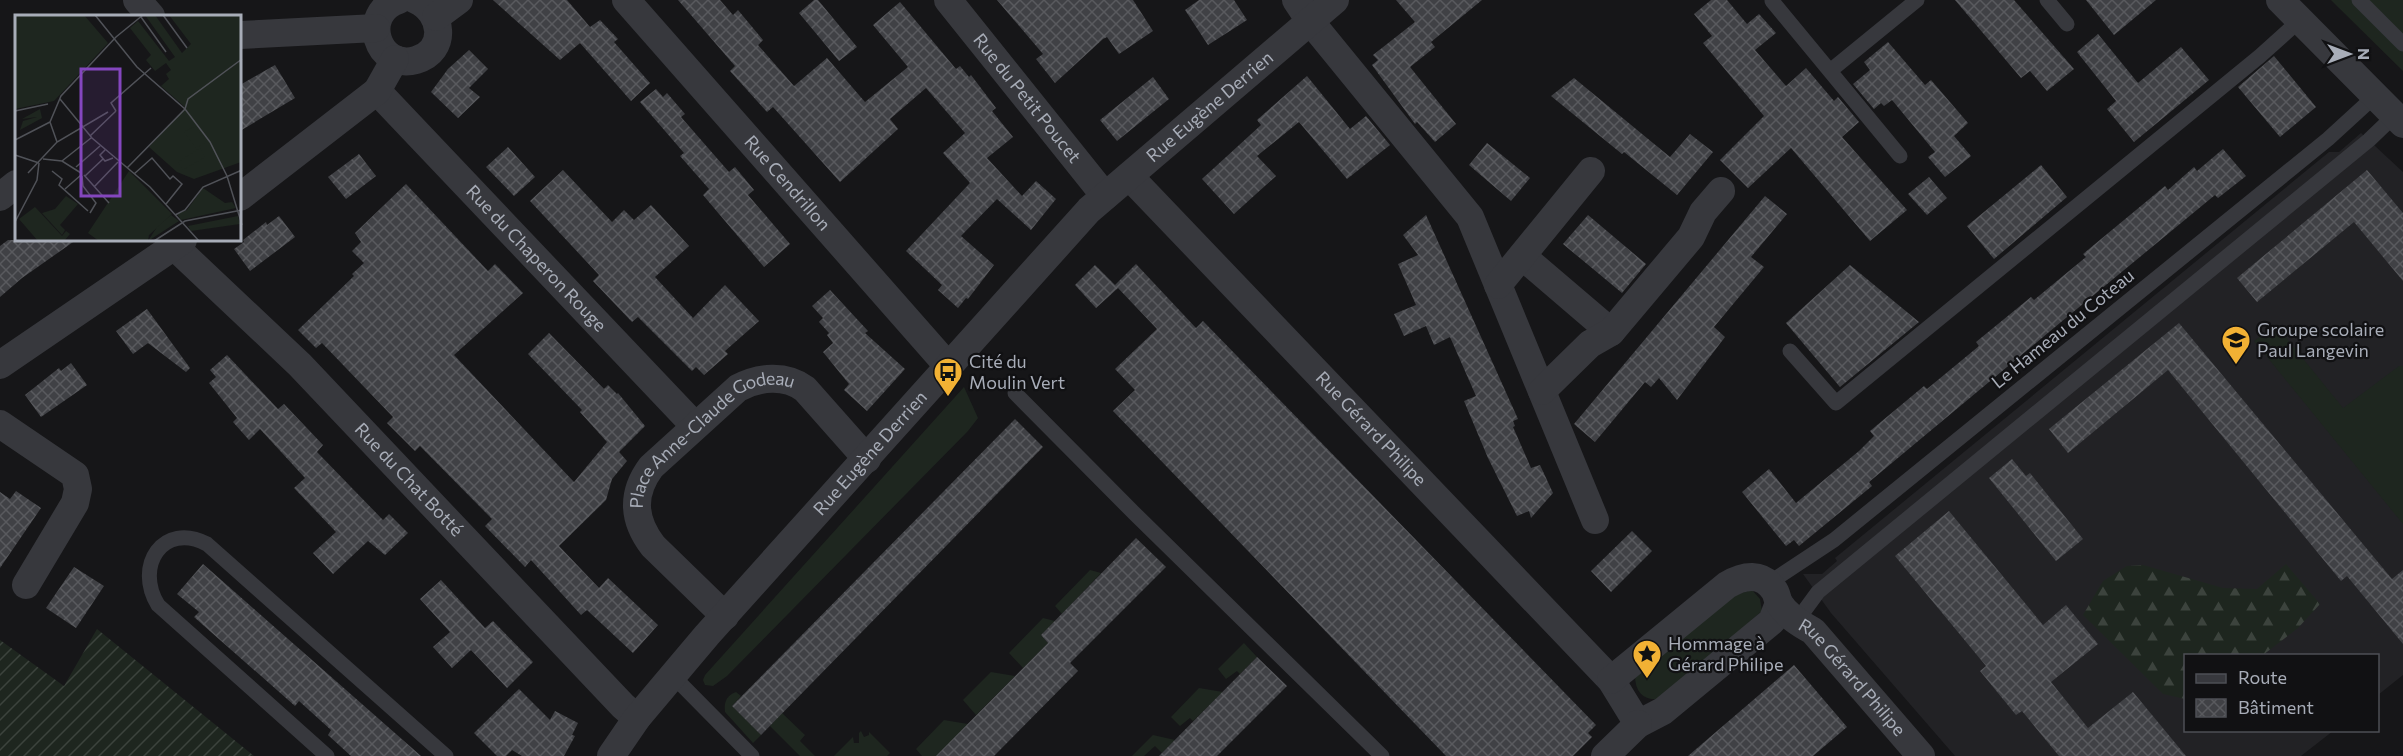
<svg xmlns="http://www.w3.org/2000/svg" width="2403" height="756" font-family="Commissioner,sans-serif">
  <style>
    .built { fill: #222225 }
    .grass { fill: #1e261f }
    .forest { fill: url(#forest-firs) }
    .garden { fill: url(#garden-furrows) }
    .building { fill: url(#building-cross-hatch) }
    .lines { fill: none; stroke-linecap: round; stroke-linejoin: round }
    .service { stroke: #37383d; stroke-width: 15 }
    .minor { stroke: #37383d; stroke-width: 28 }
    .labels { text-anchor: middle; stroke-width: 4.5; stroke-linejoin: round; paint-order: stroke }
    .street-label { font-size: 18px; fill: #a8adb8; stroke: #111113 }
    .poi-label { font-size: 18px; fill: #a8adb8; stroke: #111113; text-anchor: start }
    .inset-road { fill: none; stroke: #505258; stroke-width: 1.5 }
    .view { fill: #8446be; fill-opacity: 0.15; stroke: #8446be; stroke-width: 3 }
    .inset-edge { fill: none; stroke: #a8adb8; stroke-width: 3 }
  </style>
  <defs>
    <pattern id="forest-firs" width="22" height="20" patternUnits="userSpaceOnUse" patternTransform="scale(1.5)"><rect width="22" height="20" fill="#1e261f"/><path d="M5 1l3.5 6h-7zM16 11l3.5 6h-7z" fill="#3c433d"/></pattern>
    <pattern id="garden-furrows" width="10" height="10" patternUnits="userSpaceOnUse" patternTransform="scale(1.5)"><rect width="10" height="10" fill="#1e261f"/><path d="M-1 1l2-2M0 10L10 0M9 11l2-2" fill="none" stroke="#3c433d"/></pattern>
    <pattern id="building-cross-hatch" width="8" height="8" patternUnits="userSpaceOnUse" patternTransform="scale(1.5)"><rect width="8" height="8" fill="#404145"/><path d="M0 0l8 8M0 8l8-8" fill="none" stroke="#595a5e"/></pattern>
  </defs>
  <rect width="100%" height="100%" fill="#161618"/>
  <path class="built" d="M2361,133l42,39v503l-25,20v-39h-192v74l147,1 -32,25h-346l-124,-143 -28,-39h19l15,-13 -2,-3 494,-406h10z"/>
  <path class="grass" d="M2331,0h72v71l-64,-63z
    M2276,325l67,83 56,-42h4v158l-149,-183z
    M964,387l14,31 -10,13 -241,245 -14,10 -8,-1 -2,-5 2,-5z
    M1090,570l11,3 -39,41 -7,-8z
    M1752,590l8,9 2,12 -101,88c-17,2 -26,-6 -26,-24l86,-76z
    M1043,618l12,3 -14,14 7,8 -25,25 -14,-15z
    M1244,643l13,14 -17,17 -3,-3 -11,8 -8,-10z
    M991,672l24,4 -39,39 -13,-15z
    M1199,688l24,4 -30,29 -3,-3 -10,8 -9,-9z
    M736,692l5,4 -9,10 29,29 -8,8 -28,-31c-1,-10 1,-16 11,-20z
    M782,713l23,22 -5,6 15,15h-15l-30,-30z
    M944,720l24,4 -32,32h-14l-6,-7z
    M861,731l3,6 5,-2v-3l21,21 -3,3h-53l19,-19 1,6h5v-10z
    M1153,735l22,5 -13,13 -7,-7 -11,10h-12z"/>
  <path class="forest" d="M2286,564l34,40 -22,24 -35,27 -77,1 -1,43 -22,-5 -80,-79 20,-34 24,-15 16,-1 80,23 34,1z"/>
  <path class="garden" d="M97,629l157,127h-254v-116l64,46z"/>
  <path class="building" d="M493,0h74l23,27 10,-7 18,19 -4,3 36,41 -19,18 -51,-58 -20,17z
    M678,0h42l13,15 5,-5 25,30 -5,5 36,41 33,-28 38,44 43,-35 -35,-42 27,-23 56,67 4,-3 9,11 2,-2 25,33 -4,3 21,26 -26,21 35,38 14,-15 20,18 -25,31 -34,-31 -36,37 33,29 -26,34 -2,-1 -8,10 -20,-18 4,-5 -36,-34 64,-68 -27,-30 22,-20 -39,-45 -36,31 8,10 -58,53 -67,-75 -6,5 -37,-41 5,-5z
    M814,0h4l39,47 -18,14 -40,-48z
    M997,0h136l20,31 -34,23 -12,-17 -4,2 -48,44 -19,-24 7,-5z
    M1199,0h35l13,20 -39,25 -23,-35z
    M1396,0h86l-51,42 4,5 -25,20 46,57 -21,18 -18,-20 -2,2 -43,-59 6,-5 -5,-5 42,-33z
    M1711,0h16l20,24 12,-10 17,19 -21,17 31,36 20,-18 28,33 4,-4 21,25 -17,15 65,73 -37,31 -79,-93 -43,40 -28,-28 44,-44 -61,-73 9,-7 -18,-22z
    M1955,0h59l60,69 -27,22 -17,-20 -9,7z
    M2086,0h70l-42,35z
    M2098,34l40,49 43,-36 28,33 -75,62 -27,-33 9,-8 -39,-49z
    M1888,42l37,43 6,-5 37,43 -14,13 17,20 -26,21 -17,-20 7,-5 -43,-52 -8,6 -3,-3 -7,6 -21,-25 17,-14 -6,-8z
    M469,50l19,19 -19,19 11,9 -22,21 -27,-26 17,-23z
    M2274,56l42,51 -36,30 -42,-50z
    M275,65l20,33 -55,33v-46z
    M1307,76l43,53 16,-13 24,29 -43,34 -48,-57 -42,34 19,20 -42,38 -32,-35 59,-54 -4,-5z
    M1153,77l16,22 -52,42 -17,-21z
    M1574,78l96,79 20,-23 23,18 -36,43 -53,-43 -2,2 -71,-58z
    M656,89l7,8 4,-4 18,21 -4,3 48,55 6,-5 19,23 -6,5 42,49 -26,23 -61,-72 6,-6 -29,-33 4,-3 -44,-51z
    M1487,143l43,35 -19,23 -42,-36z
    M508,147l27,30 -21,19 -28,-29z
    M2223,149l23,27 -28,22 -3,-3 -160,132 -186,155 3,4 -73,60 -5,-6 -8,6 -44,-54 27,-23 27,34 63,-52 15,-15 -4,-5 54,-45 3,3 52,-43 -3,-4 55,-45 3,3 52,-43 -3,-3 82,-68 3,4 26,-23 3,4z
    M359,154l17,22 -30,23 -18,-22z
    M2041,165l26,32 -73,62 -27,-33z
    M563,170l49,52 12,-12 10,10 17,-15 38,41 -34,31 38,41 32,-33 34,36 -34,30 3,3 -24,21 -8,-8 -4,4 -54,-54 -6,5 -39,-41 6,-6 -69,-74z
    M2367,170l36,43v68l-49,-59 -97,80 -20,-24z
    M1929,177l18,21 -20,17 -19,-21z
    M406,184l82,87 7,-7 28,29 -69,62 120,127 33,-40 -27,-30 2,-2 -54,-56 21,-21 55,56 4,-4 9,9 1,-1 27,33 -26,26 8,9 -15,18 -6,21 -47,46 40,42 9,-10 50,47 -25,28 -46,-43 -6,5 -50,-55 -6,7 -40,-41 7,-7 -72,-73 -5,5 -28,-28 6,-6 -71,-74 -6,5 -18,-18 56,-54 -2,-2 12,-11 -12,-12 9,-9 -6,-9z
    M1765,196l22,18 -36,43 13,10 -50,60 11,10 -48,63 -18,-22 -8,9 -6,-5 -50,60 -21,-18z
    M1426,215l92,204 -5,2 2,5 -2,1 18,41 9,-3 13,28 -22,25 -2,-7 -12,5 -29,-58 -24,-57 12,-5 -26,-59 -16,8 -8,-19 -22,10 -10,-22 22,-9 -18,-41 20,-9 -15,-20z
    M1588,215l58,49 -24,29 -59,-49z
    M279,216l16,21 -45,34 -16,-22 10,-7 -1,-2 23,-18 1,3z
    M8,240h68l-54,38 -22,19v-51z
    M1136,264l60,64 7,-7 393,404 -8,8 4,4 -19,19h-127l-333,-345 22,-21 -20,-21 42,-40 -39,-41 -22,20 -21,-23 20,-20 20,20z
    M1850,265l69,57 -79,65 -54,-64z
    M830,290l38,41 -3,2 40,36 -38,42 -23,-21 5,-6 -26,-32 10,-9 -6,-8 2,-2 -10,-11 4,-4 -11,-12z
    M147,309l43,59 -4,4 -38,-29 -15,11 -17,-23z
    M2179,323l213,256 11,-9v74l-56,-68 -6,5 -173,-211 -100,83 -19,-24z
    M227,355l51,54 6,-5 39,41 -6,7 66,68 6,-6 19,19 -23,22 -17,-14 -35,33 -20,-21 23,-21 -42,-44 11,-10 -45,-49 -11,11 -16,-18 4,-4 -28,-35 7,-6 -6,-7z
    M71,363l16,22 -46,32 -16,-22 34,-27 2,3z
    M1015,419l28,28 -282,288 -29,-29z
    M2012,459l14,17 4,-3 53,66 -27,22 -67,-83z
    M16,491l25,17 -41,60v-76l10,7z
    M1949,511l94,114 23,-20 32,39 -47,38 37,46 45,-36 53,64h-127l-37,-45 -6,4 -36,-44 6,-5 -91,-110z
    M1632,531l20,20 -41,41 -20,-21z
    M1136,538l30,29 -96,96 8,8 -84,85h-58l112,-113 -7,-8z
    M203,564l176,155 42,37h-70l-23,-21 3,-5 -32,-29 -4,5 -101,-89 5,-5 -22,-18z
    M74,567l30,19 -28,42 -30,-20z
    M441,580l44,48 8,-7 40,41 -26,26 -36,-38 -19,18 -19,-21 17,-15 -30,-33z
    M1257,657l30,29 -70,70h-58z
    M1794,665l53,62 -34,29h-125z
    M519,689l31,31 5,-9 23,12 -6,12 3,1 -11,20h-42l-10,-6 -6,6h-9l-23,-23z"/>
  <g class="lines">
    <path class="service" d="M2047,0l20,24
      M2359,0l44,44
      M1772,1l128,155
      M1830,71l87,-71
      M1790,351l46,52 424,-347 40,-36
      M1015,393l119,120 248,243
      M1769,583l65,-43 494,-401 47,-43
      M1796,622l22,-30 551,-452 25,-24
      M672,675l80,81
      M327,756l-169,-151c-24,-39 5,-84 49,-61l239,212"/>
    <g class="minor">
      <path d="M137,0l14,16"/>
      <path d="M399,0c-40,13 -22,71 17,60 32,-9 27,-48 0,-60"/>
      <path id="s1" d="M626,0l323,367"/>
      <path id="s2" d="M948,0l157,196"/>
      <path d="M1296,0l14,21 160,196 125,303"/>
      <path d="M2280,0l123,124"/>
      <path d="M436,17l23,-17"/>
      <path d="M240,35l136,-7"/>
      <path id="s3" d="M377,91l318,335"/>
      <path id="s4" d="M1129,176l482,504 27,44 25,-13 109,-90 7,-18"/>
      <path d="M0,197l16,-13"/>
      <path d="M240,197l137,-106 18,-32"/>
      <path id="s5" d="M175,247l125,118 323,341 14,12"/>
      <path d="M1522,256l89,76"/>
      <path d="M1498,285l93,-114"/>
      <path d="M0,365l183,-125"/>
      <path d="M1542,391l48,-47 21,-12 80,-95 12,-25 18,-21"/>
      <path d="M0,424l75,51 3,14 -3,14 -49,82"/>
      <path id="s6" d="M725,616l-72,-70c-20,-26 -22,-52 -2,-79l87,-79c21,-11 47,-14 67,1l62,70"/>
      <path id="s7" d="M1611,680l116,-95c17,-10 35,-13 47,5 3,4 3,9 5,13 8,13 21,21 34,28l108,125"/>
      <path id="s8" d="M611,756l26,-38 70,-83 382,-425 246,-210"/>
      <path d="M1605,756l33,-32"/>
    </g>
  </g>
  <defs>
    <g id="school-pin" transform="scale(1.5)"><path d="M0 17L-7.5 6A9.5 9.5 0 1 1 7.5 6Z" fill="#f2b134" stroke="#111113"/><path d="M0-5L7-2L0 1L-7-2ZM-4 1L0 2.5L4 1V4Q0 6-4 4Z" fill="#111"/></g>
    <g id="bus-pin" transform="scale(1.5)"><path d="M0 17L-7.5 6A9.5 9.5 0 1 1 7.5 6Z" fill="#f2b134" stroke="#111113"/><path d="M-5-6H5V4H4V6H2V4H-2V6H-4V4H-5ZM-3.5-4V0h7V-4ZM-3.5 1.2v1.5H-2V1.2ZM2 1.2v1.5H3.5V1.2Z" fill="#111"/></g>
    <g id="sight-pin" transform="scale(1.5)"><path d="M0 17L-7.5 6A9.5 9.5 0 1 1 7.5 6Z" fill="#f2b134" stroke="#111113"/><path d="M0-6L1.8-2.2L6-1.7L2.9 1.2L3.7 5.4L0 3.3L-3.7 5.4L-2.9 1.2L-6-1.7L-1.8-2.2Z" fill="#111"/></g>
  </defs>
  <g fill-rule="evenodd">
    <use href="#school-pin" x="2236" y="340"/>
    <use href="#bus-pin" x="948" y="372"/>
    <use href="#sight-pin" x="1647" y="654"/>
  </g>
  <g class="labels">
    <g class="street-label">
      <text dy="6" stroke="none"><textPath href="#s2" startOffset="126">Rue du Petit Poucet</textPath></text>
      <text dy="6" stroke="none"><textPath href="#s8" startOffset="885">Rue Eugène Derrien</textPath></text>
      <text dy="6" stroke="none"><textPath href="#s1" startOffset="244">Rue Cendrillon</textPath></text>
      <text dy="6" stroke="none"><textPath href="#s3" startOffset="231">Rue du Chaperon Rouge</textPath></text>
      <text transform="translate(2063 329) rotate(-39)" y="6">Le Hameau du Coteau</text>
      <text dy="6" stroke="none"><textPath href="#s4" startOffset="350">Rue Gérard Philipe</textPath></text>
      <text dy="6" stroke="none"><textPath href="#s6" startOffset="252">Place Anne-Claude Godeau</textPath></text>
      <text dy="6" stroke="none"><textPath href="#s8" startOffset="399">Rue Eugène Derrien</textPath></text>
      <text dy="6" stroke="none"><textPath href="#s5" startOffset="330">Rue du Chat Botté</textPath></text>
      <text dy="6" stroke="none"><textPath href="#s7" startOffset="322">Rue Gérard Philipe</textPath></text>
    </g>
    <g class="poi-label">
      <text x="2257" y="336">Groupe scolaire<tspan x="2257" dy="21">Paul Langevin</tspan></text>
      <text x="969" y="368">Cité du<tspan x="969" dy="21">Moulin Vert</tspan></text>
      <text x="1668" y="650">Hommage à<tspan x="1668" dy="21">Gérard Philipe</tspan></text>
    </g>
  </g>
  <g transform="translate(15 15)">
    <rect width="226" height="226" fill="#161618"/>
    <path d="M0,0h69l24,28 -54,58 -39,8zM25,94l2,9 -22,12 3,-9 14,-4 -15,2z" fill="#1e261f"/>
    <path d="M188,173l22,15 7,-1 4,6 -55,12 -4,-6 10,-4zM51,181l12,8 -18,21 5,5 -3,5 -20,-22 13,-4zM156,200l8,6 -31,20 9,-14zM223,201l2,8 -49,7 -3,-5z" fill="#1e261f"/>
    <path d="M130,0h10l27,38 9,-9 -22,-29h72v147l-47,17 -17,-7 -28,-25 37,-39 -25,-22 8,-7 -3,-5 5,-4 -5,-7 -11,8 -9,-11 5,-5 -21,-27 8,-7 31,40 6,-4z" fill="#1e261f"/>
    <path d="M180,111l11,16 -10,6 -12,-16zM185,133l5,9 -22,13 -5,-8zM114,156l43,43 -23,21 -1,6h-49l-11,-8zM20,192l27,29 4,-5 4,3 -6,7h-26l-19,-22z" fill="#1e261f"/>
    <path class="inset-road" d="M80,0l42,52 48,42 25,33 17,34 15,49M148,0l24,33M126,2l25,35M45,84l32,39 58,49 49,54M0,96l33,-7M101,96l-5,-8 40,-35M35,107l11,-26 55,-59 27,-22M35,107l7,20M75,121l26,-25M0,125l35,-18M90,135l-5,5 5,6 8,-3M0,140l24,8M28,144l19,2 19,12M47,146l29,-23M61,152l24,-21M112,153l58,-59 3,-10 54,-40M37,156l10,8 -3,6 29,26M13,158l29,-31 51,-30M119,159l18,-16 18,21 3,-3 9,8 -16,20M69,160l25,28M67,161l1,10 13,17 -6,10M70,161l18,-17M79,172l24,-25M50,174l16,-14M160,200l10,-5 18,-23 39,-17M0,207l22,-42 2,-17M139,226l31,-20 57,-11"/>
    <path class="view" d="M66,54h39v127h-39z"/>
    <rect width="226" height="226" class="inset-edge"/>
  </g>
  <rect x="2184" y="654" width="195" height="78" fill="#111113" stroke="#4d4f55" stroke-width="1.5"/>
  <rect x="2196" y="674" width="30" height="9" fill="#37383d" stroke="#4d4f55" stroke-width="1.5"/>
  <text x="2238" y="684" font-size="18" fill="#a8adb8">Route</text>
  <rect x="2196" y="699" width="30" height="18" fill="url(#building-cross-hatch)" stroke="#4d4f55" stroke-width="1.5"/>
  <text x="2238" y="714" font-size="18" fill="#a8adb8">Bâtiment</text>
  <g transform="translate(2349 54) rotate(90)" stroke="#111113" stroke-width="4.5" paint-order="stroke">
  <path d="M0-4.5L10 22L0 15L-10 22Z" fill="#a8adb8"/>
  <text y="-9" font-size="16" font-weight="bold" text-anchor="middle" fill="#a8adb8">N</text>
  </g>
</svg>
